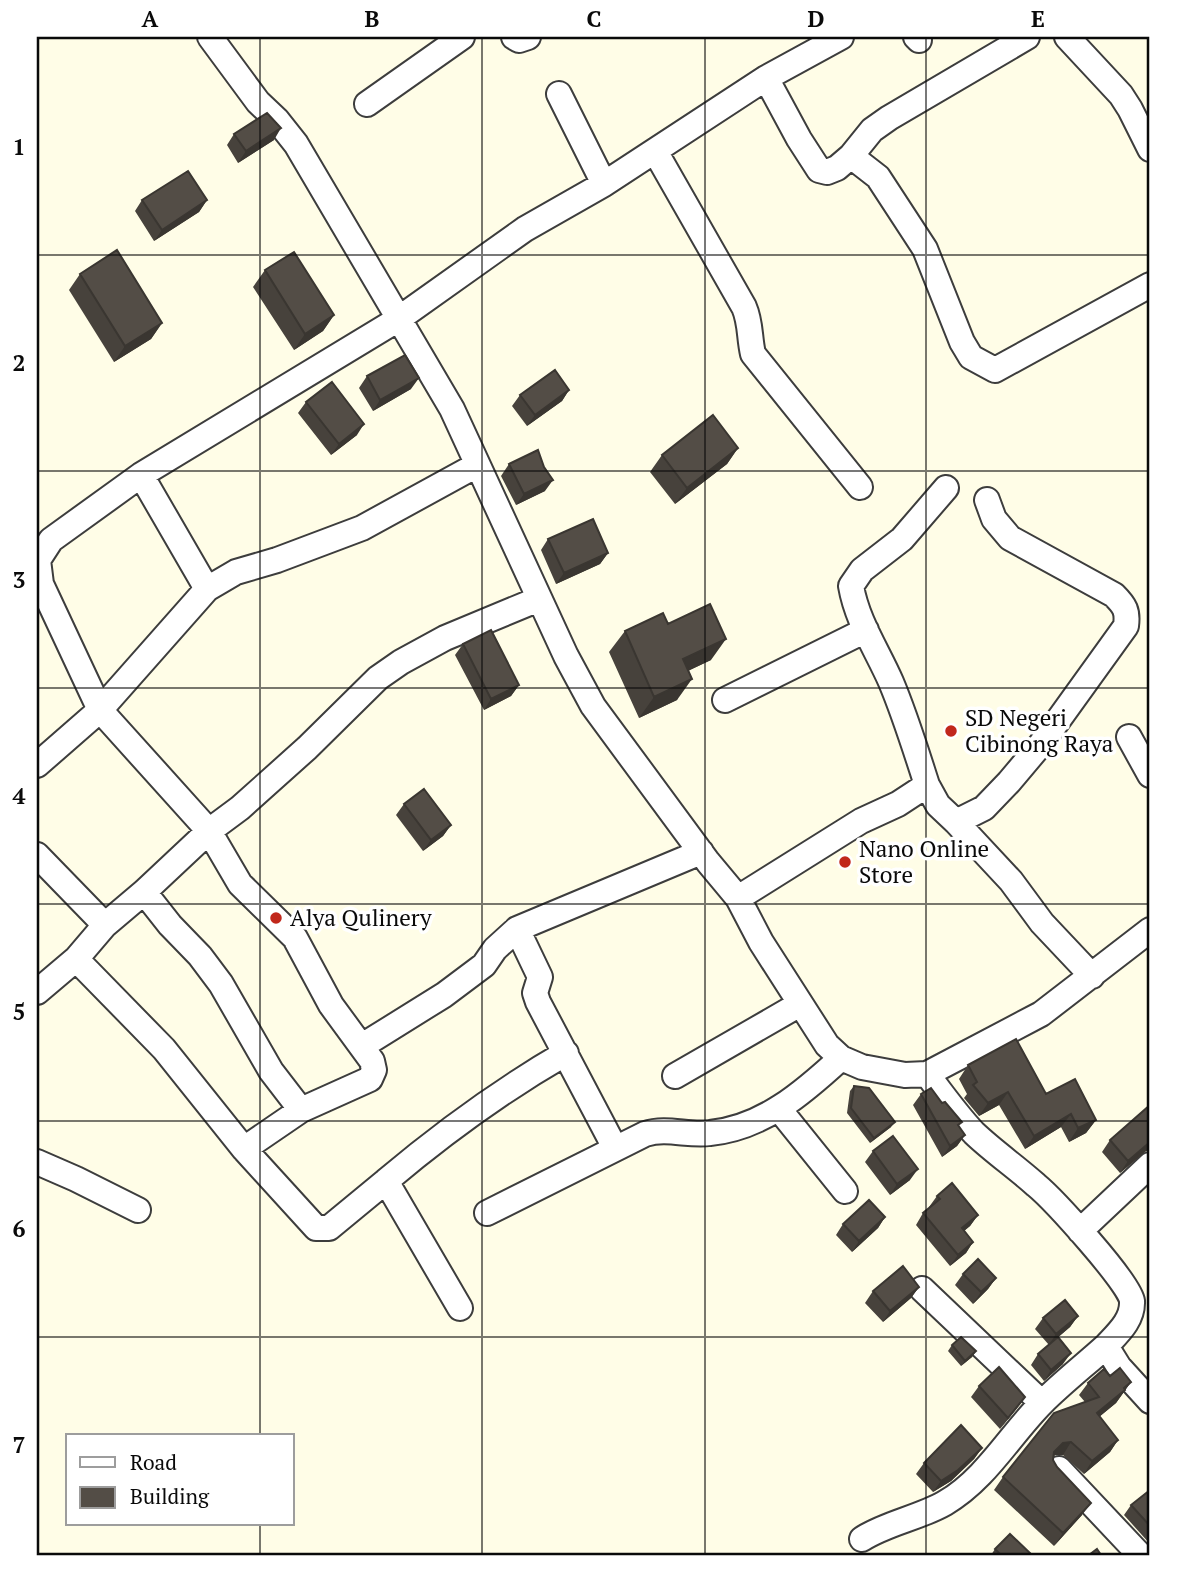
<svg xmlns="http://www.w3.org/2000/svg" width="1187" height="1592" font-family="'PT Serif',serif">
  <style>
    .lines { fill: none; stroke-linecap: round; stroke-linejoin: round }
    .minor-casing { stroke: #3d3d3d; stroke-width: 28 }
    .minor { stroke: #fff; stroke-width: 24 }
    .wall { fill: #47423c }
    .shaded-wall { fill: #3a3631 }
    .building { fill: #534d46; stroke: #3a3631; stroke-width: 2 }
    .grid { fill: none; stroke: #0a0a0a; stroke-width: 2; stroke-opacity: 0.55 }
    .poi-dot { fill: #c1271b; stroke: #fff; stroke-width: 2.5 }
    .labels { text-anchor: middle; stroke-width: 7; stroke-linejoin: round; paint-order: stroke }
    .poi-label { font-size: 23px; fill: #0a0a0a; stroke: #fff; text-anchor: start }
    .neatline { fill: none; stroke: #0a0a0a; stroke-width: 2.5 }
    .grid-label { font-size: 23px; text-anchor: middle; font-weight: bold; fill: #0a0a0a }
  </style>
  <rect width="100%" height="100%" fill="#fffde7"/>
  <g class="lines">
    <g class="minor-casing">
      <path id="minor" d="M210,37l48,65 19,18 19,24 156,265 114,247 27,50 115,156 30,36 23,44 66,103 14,13 21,9 43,8 22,-1 114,-60 109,-84
        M514,37l5,3 9,-3
        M916,37l3,3
        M1067,37l54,58 9,14 20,40
        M766,78l33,61 20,31 8,2 10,-4 14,-12 27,21 47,72 37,93 9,15 24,13 155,-85
        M559,94l45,90
        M367,104l95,-67
        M655,151l89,156c7,16 5,30 9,47l107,133
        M851,156l21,-26 17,-12 138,-81
        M141,475l66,114
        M725,700l141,-70
        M1129,737l21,38
        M37,765l63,-55 107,-121 29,-17 41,-12 85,-32 115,-63
        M927,785c-11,-34 -22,-70 -36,-103 -14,-32 -34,-61 -40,-96l11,-16 40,-31 44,-51
        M956,822l55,59 31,42 50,53
        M37,855l68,70
        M144,892l26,33 30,31 21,28 50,87 30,39
        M738,898l123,-77 37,-17 29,-19 11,20 18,17 28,-14 25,-26 32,-38 85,-118c2,-15 -1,-20 -12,-31l-104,-57 -16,-19 -7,-19
        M517,929l23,48 -5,16 3,9 77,146
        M76,959l88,90 80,100 72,79h13l57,-47 74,127
        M37,992l39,-33 29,-34 39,-33 65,-61 31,-23 67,-60 71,-70 23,-16 44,-24 94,-39
        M362,1046l82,-51 40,-30 11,-16 22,-20 184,-77
        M927,1074c15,20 30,41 47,59 20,19 42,34 62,52 17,14 94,98 96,116 1,19 -14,32 -26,45l13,21 31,34
        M675,1076l125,-72
        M779,1109l66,82
        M244,1149l57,-39 69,-31 4,-9 -2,-9 -41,-56 -36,-67 -55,-54 -31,-53 -109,-121 -59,-126 -3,-24 13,-20 90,-65 256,-155 128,-91 79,-45 162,-106 75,-41
        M37,1162l39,17 62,31
        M386,1181c58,-49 114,-90 180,-128
        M487,1213l158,-79c22,-7 43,2 65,-1 53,-5 94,-41 131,-75
        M1080,1231l70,-66
        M922,1289l120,114
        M1059,1469l81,86
        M862,1539c25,-16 57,-21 83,-36 41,-24 65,-68 97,-100 20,-20 43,-38 64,-57"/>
    </g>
    <use href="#minor" class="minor"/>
  </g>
  <path class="wall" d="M234,134l40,6 -36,23 -11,-18z
    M142,200h65l-8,12 -45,29 -19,-30z
    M265,270l69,45 -11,16 -29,19 -41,-63z
    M80,274l82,49 -11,16 -37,23 -45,-72z
    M367,376l44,13 -38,22 -14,-23z
    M569,390l-7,11 -35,25 -15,-20 8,-11z
    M306,402l51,33 -26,20 -33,-42z
    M738,448l-11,16 -52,40 -25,-32 12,-17z
    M509,464l36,27 -29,14 -15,-29z
    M548,539l60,14 -8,11 -44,20 -15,-34z
    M668,624l43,36 -23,11 -11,29 -38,18 -30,-66 16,-21z
    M463,644l56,41 -8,11 -27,14 -29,-55z
    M404,804l47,21 -8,11 -20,15 -27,-36z
    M968,1065l78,29 50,26 -10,13 -17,9 -8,-15 -36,22 -26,-44 -20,11 -15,-18 3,-4 -8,-15z
    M854,1086l37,41 -21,16 -23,-30 3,-22z
    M921,1094l44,41 -8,11 -15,11 -29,-52z
    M1110,1140l36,11 -26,22 -18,-21z
    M873,1151l37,29 -20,15 -25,-33z
    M937,1196l41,19 -8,11 -6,5 9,11 -7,11 -16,13 -34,-41 7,-12 7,-5 -1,-1z
    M885,1217l-7,11 -26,24 -16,-17 7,-11z
    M963,1274l33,4 -8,11 -15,15 -18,-19z
    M919,1287l-8,11 -28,24 -18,-19 8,-12z
    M1078,1316l-8,11 -21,18 -14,-16 8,-11z
    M952,1345l24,6 -4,6 -11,9 -13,-15z
    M1038,1354l25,10 -19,17 -13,-16z
    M1110,1376l21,6 -15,21 -17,14 19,23 -8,12 -26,22 -21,-19h-8l-2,1v4l29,55 -28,31 -60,-56 9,-13 82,-75 -6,-7 9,-12z
    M979,1386l38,22 -17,21 -29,-32z
    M982,1448l-8,11 -23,22 -18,11 -17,-18 8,-11z
    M1150,1490v54l-26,-29 7,-10z
    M995,1549l37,6h-41z"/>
  <path class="shaded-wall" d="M281,128l-7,12 -36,23 8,-12z
    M207,200l-8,12 -45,29 8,-11z
    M334,315l-11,16 -29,19 11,-16z
    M162,323l-11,16 -37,23 11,-16z
    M419,378l-8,11 -38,22 7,-11z
    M569,390l-7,11 -35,25 8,-11z
    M364,424l-7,11 -26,20 8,-11z
    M738,448l-11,16 -52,40 12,-16z
    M553,480l-8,11 -29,14 8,-11z
    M608,553l-8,11 -44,20 8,-11z
    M726,639l-15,21 -43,20 15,-21z
    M692,679l-15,21 -38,18 15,-21z
    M519,685l-8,11 -27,14 7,-11z
    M451,825l-8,11 -20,15 8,-11z
    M1008,1092l-9,13 -20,11 9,-13z
    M1071,1114l-10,13 -36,22 9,-13z
    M1096,1120l-10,13 -17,9 9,-14z
    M895,1122l-4,5 -21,16 4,-5z
    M965,1135l-8,11 -15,11 8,-11z
    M1150,1142v9h-4l-26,22 8,-12z
    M918,1169l-8,11 -20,15 7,-11z
    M978,1215l-8,11 -16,13 8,-11z
    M885,1217l-7,11 -26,24 7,-11z
    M973,1242l-7,11 -16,13 8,-11z
    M996,1278l-8,11 -15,15 8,-12z
    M919,1287l-8,11 -28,24 7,-11z
    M1078,1316l-8,11 -21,18 7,-11z
    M976,1351l-4,6 -11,9 4,-5z
    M1071,1353l-8,11 -19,17 7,-11z
    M1131,1382l-15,21 -28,23 9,-13z
    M1025,1397l-8,11 -17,21 8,-11z
    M1118,1440l-8,12 -26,22 8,-13z
    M1071,1442l-8,13h-8l-10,9 9,-12 9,-9z
    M982,1448l-8,11 -23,22 -18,11 8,-11z
    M1091,1503l-9,12 -28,31 9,-13z"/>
  <path class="building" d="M267,113l14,15 -35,23 -12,-17z
    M188,171l19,29 -45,30 -20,-30z
    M117,250l45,73 -37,23 -45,-72z
    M294,252l40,63 -29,19 -40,-64z
    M405,355l14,23 -39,22 -13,-24z
    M555,370l14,20 -34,25 -15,-20z
    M332,382l32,42 -25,20 -33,-42z
    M713,415l25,33 -51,40 -25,-33z
    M538,450l6,17 9,13 -29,14 -15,-30z
    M593,519l15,34 -44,20 -16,-34z
    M710,604l16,35 -43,20 9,20 -38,18 -29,-66 38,-18 5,11z
    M491,630l28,55 -28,14 -28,-55z
    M424,789l27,36 -20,15 -27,-36z
    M1016,1039l30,55 29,-15 21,41 -18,8 -7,-14 -37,22 -26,-44 -20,11 -15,-18 4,-3 -9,-17z
    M854,1086l15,2 26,34 -21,16 -23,-30z
    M931,1088l11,15 3,-1 17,20 -4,3 7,10 -15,11 -29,-52z
    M1150,1105v37l-22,19 -18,-21z
    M893,1136l25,33 -21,15 -24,-33z
    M952,1183l26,32 -16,13 11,14 -15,13 -35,-42 17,-14 -3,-3z
    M869,1200l16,17 -26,24 -16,-17z
    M978,1259l18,19 -15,14 -18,-18z
    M903,1266l16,21 -29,24 -17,-20z
    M1065,1300l13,16 -22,18 -13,-16z
    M961,1337l15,14 -11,10 -13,-16z
    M1058,1337l13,16 -20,17 -13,-16z
    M999,1367l26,30 -17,21 -29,-32z
    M1120,1368l11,14 -7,6 1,2 -28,23 21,27 -26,21 -21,-19 -8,1 -9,9 -1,8 4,7 34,36 -28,30 -60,-56 51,-64 45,-16 -11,-14 16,-14 6,7z
    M961,1425l21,23 -24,22 -17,11 -17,-18z
    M1150,1490v36l-19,-21z
    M1010,1534l22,21h-31l-6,-6z
    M1097,1549l4,6h-12z"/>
  <path class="grid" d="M260,37v1399M482,37v1518M705,37v1518M926,37v1518M37,255h1113M37,471h1113M37,688h1113M37,904h1113M37,1121h1113M37,1337h1113M260,1524v31"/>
  <g class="poi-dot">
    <circle cx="951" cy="731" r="7"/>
    <circle cx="845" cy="862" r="7"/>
    <circle cx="276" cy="918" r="7"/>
  </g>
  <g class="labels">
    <g class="poi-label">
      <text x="965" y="726">SD Negeri<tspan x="965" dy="26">Cibinong Raya</tspan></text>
      <text x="859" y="857">Nano Online<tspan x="859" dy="26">Store</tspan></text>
      <text x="290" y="926">Alya Qulinery</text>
    </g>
  </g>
  <rect width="1187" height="1592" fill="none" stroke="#ffffff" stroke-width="77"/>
  <rect x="66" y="1434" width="228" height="91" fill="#ffffff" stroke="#9d9d9d" stroke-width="2"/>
  <rect x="80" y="1457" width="35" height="10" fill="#ffffff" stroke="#9d9d9d" stroke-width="2"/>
  <text x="130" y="1470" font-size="21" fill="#0a0a0a">Road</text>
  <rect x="80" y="1487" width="35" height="21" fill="#534d46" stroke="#9d9d9d" stroke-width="2"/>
  <text x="130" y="1504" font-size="21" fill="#0a0a0a">Building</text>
  <rect x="38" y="38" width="1110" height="1516" class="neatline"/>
  <g class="grid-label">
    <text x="150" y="27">A</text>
    <text x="372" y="27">B</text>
    <text x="594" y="27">C</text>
    <text x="816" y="27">D</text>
    <text x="1038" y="27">E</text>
    <text x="19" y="155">1</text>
    <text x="19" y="371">2</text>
    <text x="19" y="588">3</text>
    <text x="19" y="804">4</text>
    <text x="19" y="1020">5</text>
    <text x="19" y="1237">6</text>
    <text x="19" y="1453">7</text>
  </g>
</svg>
